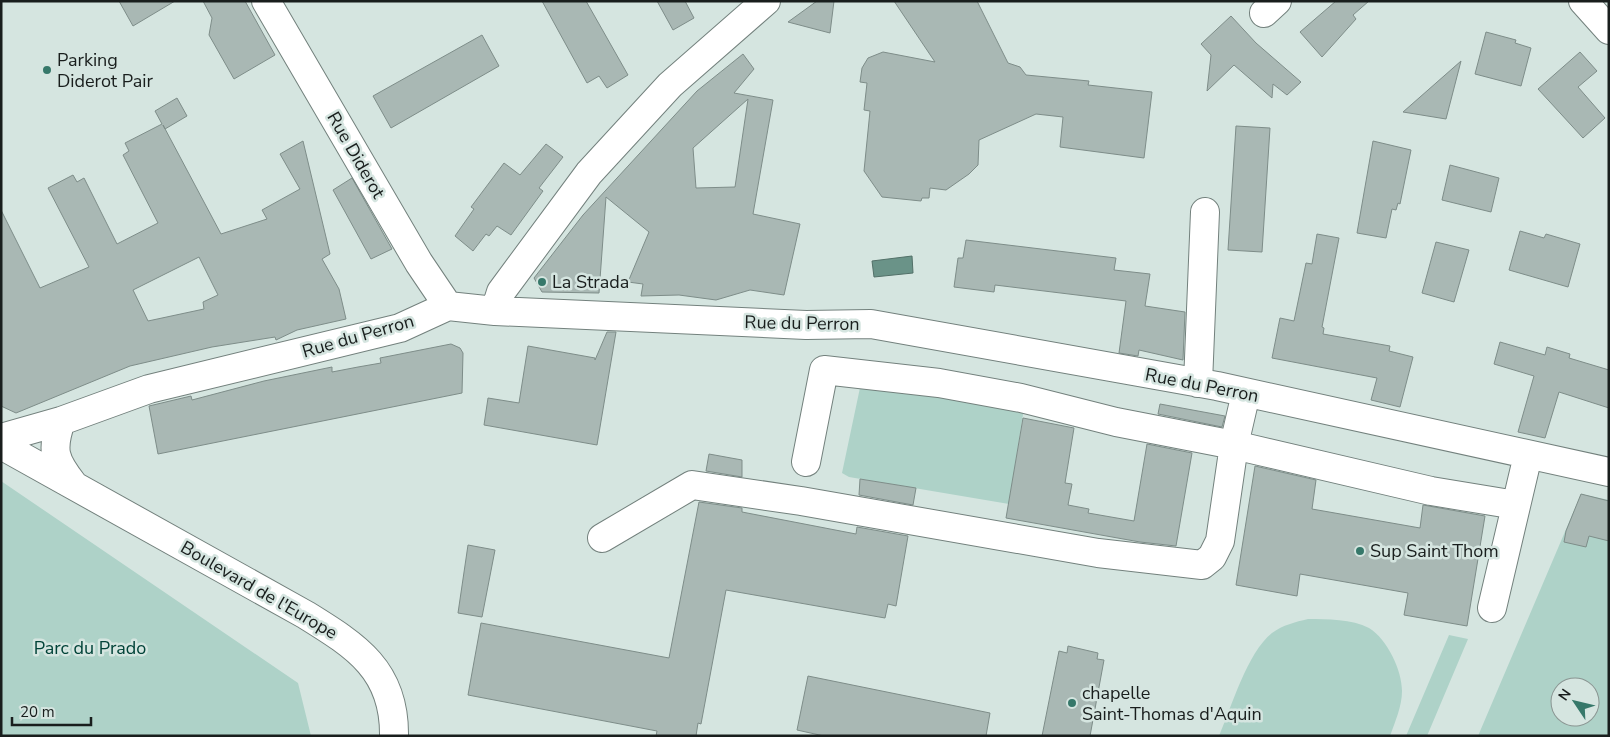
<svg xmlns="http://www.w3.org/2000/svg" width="1610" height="737" font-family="'Nunito Sans',sans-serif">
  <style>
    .green { fill: #aed2c8; fill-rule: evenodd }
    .water { fill: #6a9388; stroke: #527068 }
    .building { fill: #a9b8b4; stroke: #7e8d89; fill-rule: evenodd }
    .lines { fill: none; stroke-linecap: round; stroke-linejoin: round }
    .minor-casing { stroke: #73817d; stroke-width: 30 }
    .minor { stroke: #fff; stroke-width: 28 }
    .poi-dot { fill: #36786a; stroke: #d5e5e0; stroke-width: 2 }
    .labels { text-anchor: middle; stroke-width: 5; stroke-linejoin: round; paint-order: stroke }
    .poi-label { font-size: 18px; fill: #191e1d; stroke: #d5e5e0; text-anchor: start }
    .street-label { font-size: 18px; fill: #191e1d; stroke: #d5e5e0 }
    .park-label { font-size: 18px; fill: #014338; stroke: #d5e5e0 }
  </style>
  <rect width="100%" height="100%" fill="#d5e5e0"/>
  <path class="green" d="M861,383l163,25 -15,96 -160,-27 -7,-4z
    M1,481l297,202 13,53h-310z
    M1581,494l28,6v236h-131zM1560,687h30v30h-30z
    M1308,619c19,0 44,0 61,9 18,11 33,42 33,63 0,15 -7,31 -12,45h-171c13,-30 28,-83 53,-103 11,-8 23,-11 36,-14z
    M1449,635l19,4 -41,97h-21z"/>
  <path class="water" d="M912,256l1,17 -39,4 -2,-16z"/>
  <path class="building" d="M119,1h56l-42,25z
    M203,1h42l30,54 -41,24 -25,-44 3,-17z
    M542,1h44l42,74 -21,13 -8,-12 -12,7z
    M657,1h28l9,17 -21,12z
    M817,1h17l-4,32 -42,-11z
    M894,1h83l31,62 12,4 6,8 63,6 -1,4 64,7 -8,66 -84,-11 3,-30 -27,-3 -57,26 -1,25 -9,9 -23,16 -16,-2 -1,10h-7l-1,3 -39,-4 -18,-26 6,-60 -6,-1 3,-27 -7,-1 2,-14 6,-10 15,-6 52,10z
    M1336,1h33l-16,14 3,4 -34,38 -22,-25z
    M1231,16l25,27 45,39 -14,13 -14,-11 -1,14 -38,-33 -27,26 4,-36 -10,-11z
    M1486,32l30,8 -1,3 16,5 -10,38 -46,-12z
    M482,35l17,31 -108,62 -18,-32z
    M1580,52l17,19 -19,16 27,31 -22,20 -45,-49z
    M743,54l11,15 -20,24 39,7 -20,114 47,10 -16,71 -34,-5 -34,10 -37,-5 -38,1 2,-12 -15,-2 21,-50 -43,-35 -7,96 -57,-1 -8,-14 49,-63 114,-124zM748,99l-13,88 -39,1 -3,-40z
    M1461,61l-15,58 -43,-7z
    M177,98l10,18 -22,13 -2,-4 58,109 46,-15 -5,-9 38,-21 -20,-35 23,-13 27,113 -8,5 17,30 7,30 -49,11 -21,10 -1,-3 -63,10 -82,19 -114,47 -15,-7v-196l39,78 49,-21 -41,-79 25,-13 4,7 7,-4 33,66 41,-21 -35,-68 6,-4 -4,-8 37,-19 -7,-13zM199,257l19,38 -15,7 1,7 -56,12 -15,-31z
    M1236,126l34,2 -8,124 -34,-2z
    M1373,141l38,9 -11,54 -2,-1 -2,7 -4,-1 -6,29 -29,-5z
    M546,144l17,13 -24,31 4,3 -32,44 -14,-9 -8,10 -3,-2 -13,17 -18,-15 19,-27 -3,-2 33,-44 16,12z
    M1450,165l49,13 -8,34 -49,-12z
    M352,178l40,71 -21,10 -38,-69z
    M1520,231l24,7 2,-4 34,10 -12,43 -59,-17z
    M1317,234l22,4 -17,89 2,1 -1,6 67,12 -1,5 24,6 -13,50 -29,-7 6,-22 -105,-20 8,-40 14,3 12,-58 6,1z
    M966,240l150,18 -2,12 36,4 -5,32 40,6 -2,48 -44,-10 -1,6 -19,-3 7,-52 -131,-16 -1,7 -40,-5 4,-29h5z
    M1436,242l33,8 -15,52 -32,-9z
    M607,332h9l-19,113 -113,-20 4,-27 31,5 9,-57 67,12v2z
    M1500,342l45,13 2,-8 23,7 -1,4 40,12v38l-50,-16 -14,46 -27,-6 16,-56 -40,-12z
    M451,344l9,4 3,5 -1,40 -304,61 -9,-48 42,-10 1,4 72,-19 68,-14v5l26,-5 23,-4 -1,-5z
    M1160,404l65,12 -3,11 -64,-13z
    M1023,418l51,10 -9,55 7,1 -4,21 21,4 -1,4 46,8 13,-77 45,9 -16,93 -36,-4 -134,-24z
    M709,454l33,6v17l-36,-6z
    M1255,466l61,14 -4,29 108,19 3,-23 62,11 -18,110 -63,-11 4,-22 -108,-19 -3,22 -61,-11z
    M860,479l56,9 -3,17 -54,-10z
    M1581,494l28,7v40l-20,-5 -3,11 -22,-5 2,-11z
    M699,502l43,6v4l114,22 1,-7 51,9 -12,70 -8,-2 -3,14 -159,-28 -25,134 -3,-1 -2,13h-40l1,-5 -189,-36 13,-72 188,35z
    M468,545l27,5 -13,67 -24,-4z
    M1068,646l30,7 -1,6 7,1 -14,76h-48l17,-85 8,2z
    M808,676l182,37 -4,23h-162l-27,-6z"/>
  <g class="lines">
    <g class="minor-casing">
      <path id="minor" d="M266,1l153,262 29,43
        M1583,1l26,29
        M1264,13l13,-12
        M495,311l6,-19 88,-119 81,-88 96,-84
        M1198,383l7,-171
        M61,421c-10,29 -7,39 12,63
        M1,438l60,-17 88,-32 251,-61 48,-22 47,5 311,14 65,-1 346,62 392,86
        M1,445l305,170c50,31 89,55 88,121
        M806,462l18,-92 115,13 82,15 95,24 118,23 197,46 85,14
        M602,538l90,-53 109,16 297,52 104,12 10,-8 8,-16 14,-96 12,-52
        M1492,608l36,-153"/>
    </g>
    <use href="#minor" class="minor"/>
  </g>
  <g class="poi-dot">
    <circle cx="47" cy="70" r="5"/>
    <circle cx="542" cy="282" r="5"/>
    <circle cx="1360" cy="551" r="5"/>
    <circle cx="1072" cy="703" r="5"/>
  </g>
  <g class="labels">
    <g class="poi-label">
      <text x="57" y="66">Parking<tspan x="57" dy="21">Diderot Pair</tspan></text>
      <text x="552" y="288">La Strada</text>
      <text x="1370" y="557">Sup Saint Thom</text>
      <text x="1082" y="699">chapelle<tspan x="1082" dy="21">Saint-Thomas d'Aquin</tspan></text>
    </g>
    <g class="street-label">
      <text transform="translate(356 155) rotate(60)" y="6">Rue Diderot</text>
      <text transform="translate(802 323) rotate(1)" y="6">Rue du Perron</text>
      <text transform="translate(358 336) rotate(-16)" y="6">Rue du Perron</text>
      <text transform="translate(1202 385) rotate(11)" y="6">Rue du Perron</text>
      <text transform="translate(259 590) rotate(30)" y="6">Boulevard de l'Europe</text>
    </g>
    <g class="park-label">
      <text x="90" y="654">Parc du Prado</text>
    </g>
  </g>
  <rect width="1610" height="737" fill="none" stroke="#191e1d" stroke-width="5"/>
  <g transform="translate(1575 702) rotate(305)"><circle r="24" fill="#d5e5e0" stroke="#8a9592"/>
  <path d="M0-4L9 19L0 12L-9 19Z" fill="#36786a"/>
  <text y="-8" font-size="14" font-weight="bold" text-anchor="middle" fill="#191e1d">N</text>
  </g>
  <path d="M12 717v8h79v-8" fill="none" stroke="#191e1d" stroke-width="2.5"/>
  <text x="20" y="717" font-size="15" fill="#191e1d" stroke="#d5e5e0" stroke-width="4" paint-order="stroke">20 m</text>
</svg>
